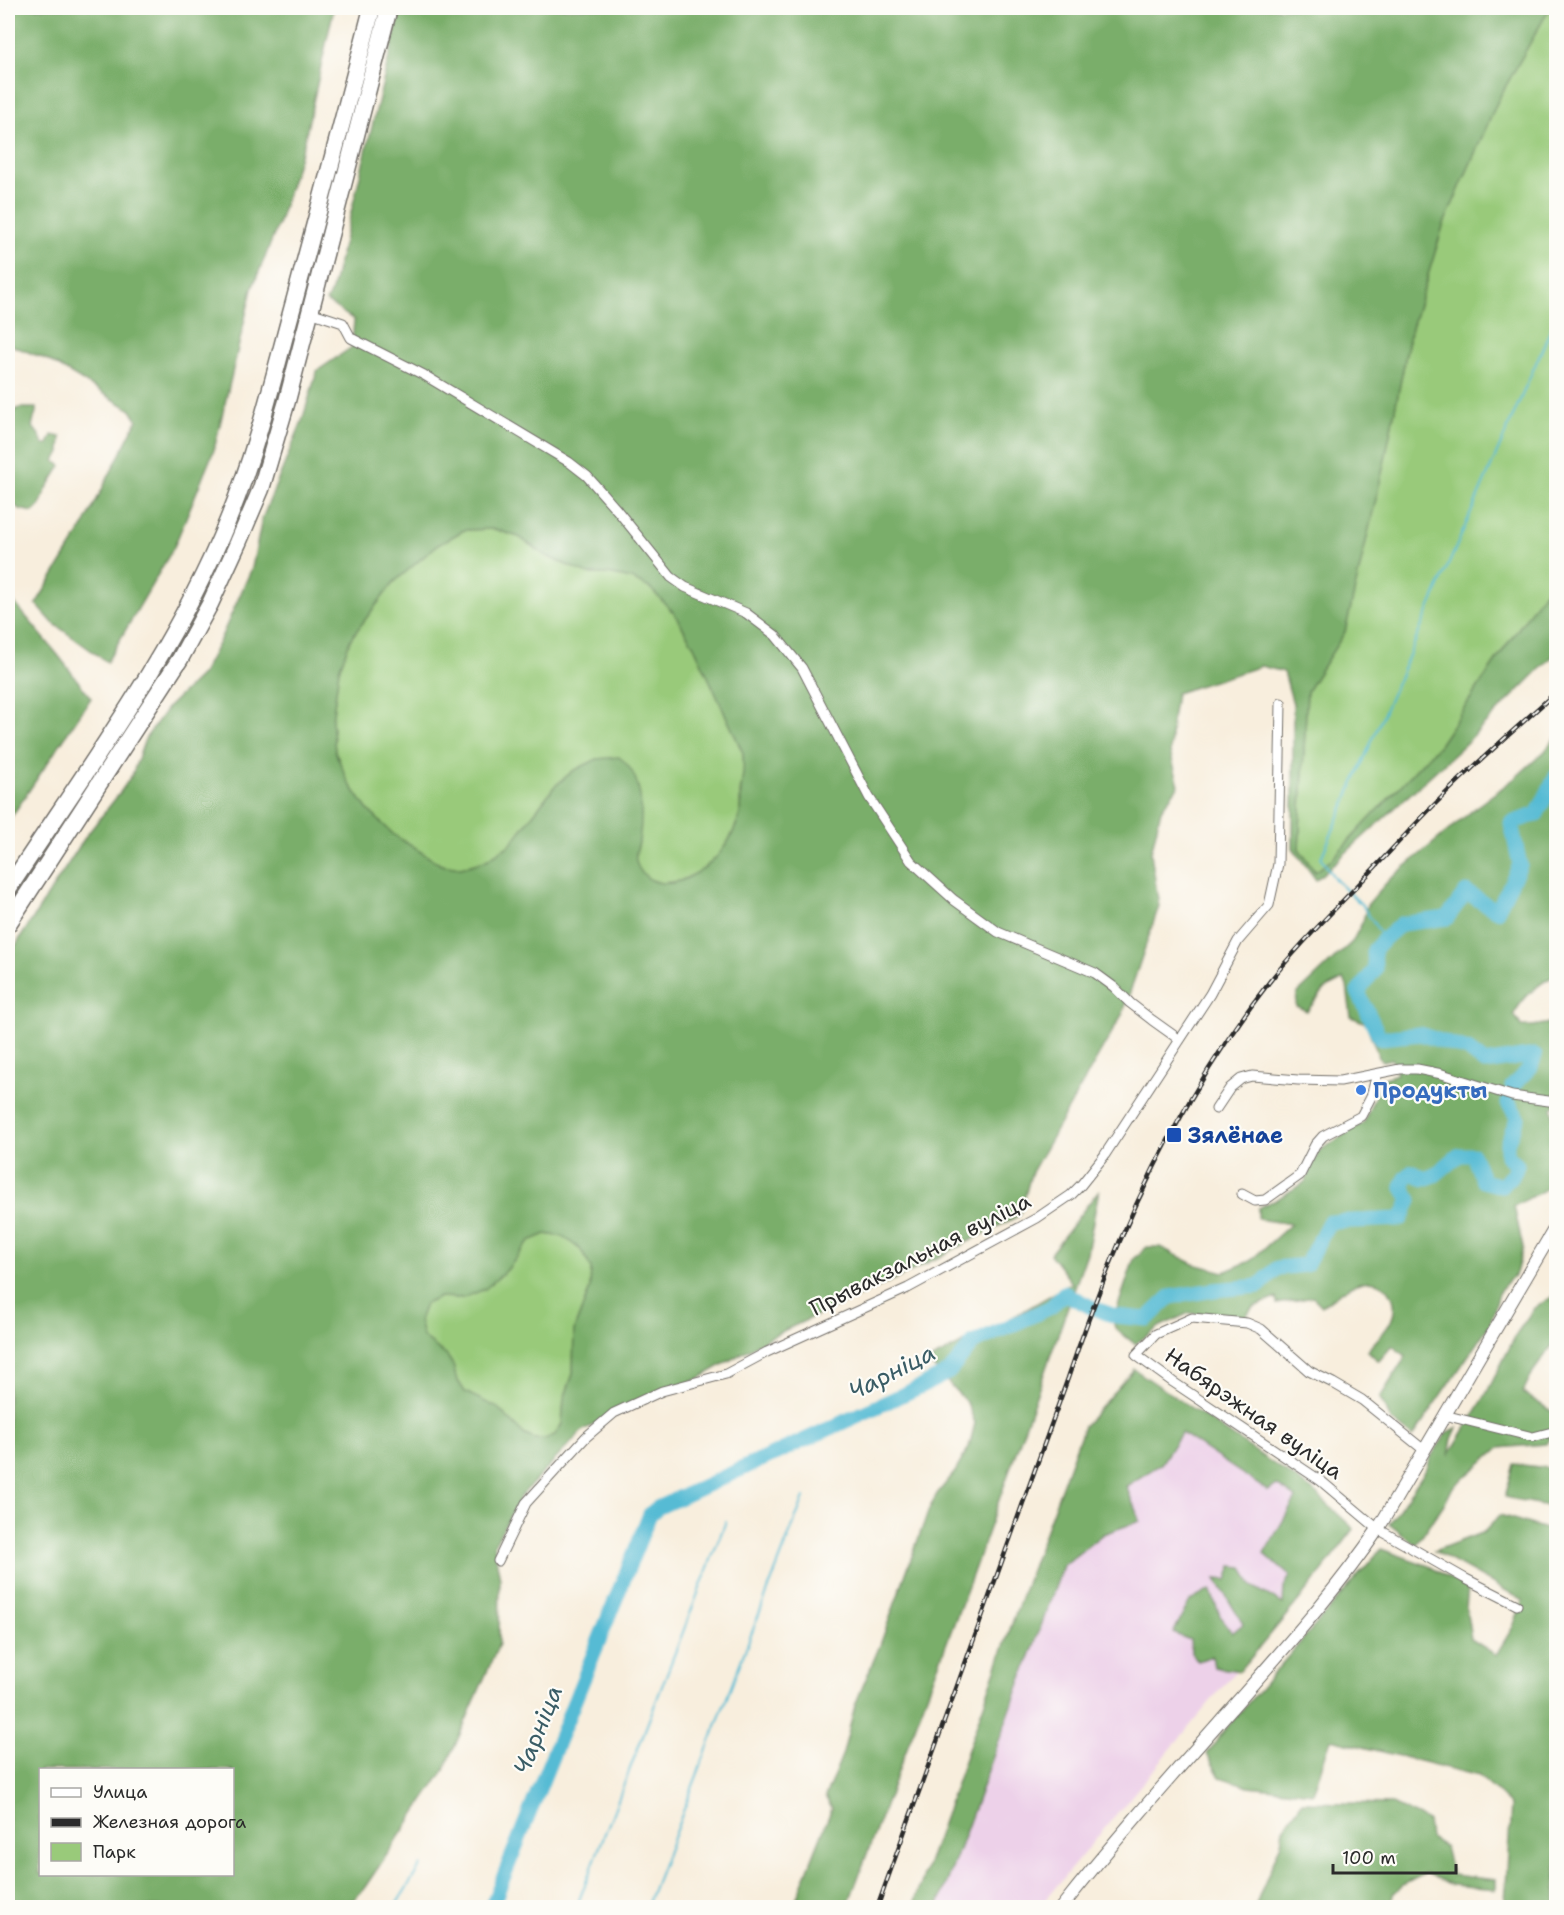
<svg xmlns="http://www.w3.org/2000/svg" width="1564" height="1915" font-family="'Shantell Sans',sans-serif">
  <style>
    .built { fill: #edd1e9 }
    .green { fill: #99ca7a; stroke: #627a52; stroke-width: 1.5 }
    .forest { fill: #7aae6a; stroke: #526c4a; stroke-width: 1.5; fill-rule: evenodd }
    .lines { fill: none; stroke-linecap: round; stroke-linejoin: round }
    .stream { stroke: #56bbd4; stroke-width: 2 }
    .river { stroke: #56bbd4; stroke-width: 15 }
    .street-casing { stroke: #736f69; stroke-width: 11 }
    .secondary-casing { stroke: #736f69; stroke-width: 14 }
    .highway-casing { stroke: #736f69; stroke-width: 19 }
    .street { stroke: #fff; stroke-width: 9 }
    .secondary { stroke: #fff; stroke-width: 12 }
    .highway { stroke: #fff; stroke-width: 16 }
    .rail-casing { stroke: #2b2b2b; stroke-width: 4.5 }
    .rail { stroke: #fdfcf7; stroke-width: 2; stroke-dasharray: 7; stroke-linecap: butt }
    .shop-dot { fill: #3f7fe0; stroke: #fdfcf7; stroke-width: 2 }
    .transit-dot { fill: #1a4fb4; stroke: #fdfcf7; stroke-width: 2 }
    .labels { text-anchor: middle; stroke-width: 4.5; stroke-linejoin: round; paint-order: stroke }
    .shop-label { font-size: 22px; font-weight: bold; fill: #366cbe; stroke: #fdfcf7; text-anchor: start }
    .transit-label { font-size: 22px; font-weight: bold; fill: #164399; stroke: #fdfcf7; text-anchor: start }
    .street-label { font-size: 22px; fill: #2b2b2b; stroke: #fdfcf7 }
    .water-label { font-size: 24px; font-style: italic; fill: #3a5d66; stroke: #fdfcf7 }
  </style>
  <rect width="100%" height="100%" fill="#fdfcf7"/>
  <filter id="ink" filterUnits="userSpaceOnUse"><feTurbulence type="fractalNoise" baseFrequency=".0167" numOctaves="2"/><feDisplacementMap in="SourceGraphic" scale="12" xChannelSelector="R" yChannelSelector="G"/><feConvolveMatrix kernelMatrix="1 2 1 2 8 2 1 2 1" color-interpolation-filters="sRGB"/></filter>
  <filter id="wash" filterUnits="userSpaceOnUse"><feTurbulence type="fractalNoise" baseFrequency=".008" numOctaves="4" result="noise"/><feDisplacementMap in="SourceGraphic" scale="24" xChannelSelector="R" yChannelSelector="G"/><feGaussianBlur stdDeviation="1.35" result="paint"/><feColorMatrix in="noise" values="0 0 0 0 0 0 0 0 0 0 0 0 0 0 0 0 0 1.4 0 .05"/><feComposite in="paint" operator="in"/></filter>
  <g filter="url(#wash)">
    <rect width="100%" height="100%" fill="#f8eedd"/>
    <path class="built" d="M1134,1369l178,121 42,39 -315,378 -101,1z"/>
    <path class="green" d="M1553,8h3v567l-56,80 -61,90 -108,115 -15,12 -17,-23 8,-158 38,-59 39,-168 26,-130 33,-108 56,-128 48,-85z
      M494,529l25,8 27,19 42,18h20l24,5 18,9 24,25 20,33 49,107 1,18 -4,21v23l-9,22 -14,21 -16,13 -21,10 -19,2 -12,-4 -11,-10 -3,-12 4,-14 -66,-72 -19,16 -44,58 -25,16 -24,7 -20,-3 -47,-30 -27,-26 -19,-27 -13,-31 -3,-30 7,-51 12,-32 42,-55 43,-37 28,-16z
      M546,1234l18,3 17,13 10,18 -1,20 -16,42 -1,44 -9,25 -2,25 -7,11 -10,4h-10l-10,-4 -45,-35 -15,-8 -9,-14 -3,-13 -6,-9 -24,-19 -4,-17 6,-16 15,-7 23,1 44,-28 22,-29z"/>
    <path class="forest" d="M8,8h326l-30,135 -26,82 -26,64 -38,161 -40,97 -67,115 -54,-39 -17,-19 46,-75 55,-109 -6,-10 -83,-50 -40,-16z
      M401,8h1152l-6,5 -48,85 -56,128 -33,108 -26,130 -39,168 -38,59 -8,158 16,23 16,-12 108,-115 61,-90 56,-80v78l-92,92 -148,135 -23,-32v-144l-9,-32 -23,-6 -85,27 -4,28 -2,31 9,33 -18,25 -10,43 8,53 -36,107 -92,161 -11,41 -116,60 -134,62 -72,42 -70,29 -45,22 -63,67 -26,48 6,34 -1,65 -54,125 -82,121 -17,17h-338v-950l78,-121 33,-42 13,-19 13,-36 23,-32 34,-33 17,-32 33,-74 10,-49 40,-98 15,-50 35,-24 2,-27 -28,-19 6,-11zM494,529l25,8 27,19 42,18h20l24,5 18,9 24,25 20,33 49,107c1,15 0,22 -2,36 -1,9 1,19 -2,28 -8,27 -26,49 -52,61 -11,6 -28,8 -39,0 -7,-5 -11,-10 -12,-18 -2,-6 2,-12 3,-18 4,-28 5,-67 -20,-85l-22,2 -24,12 -19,16 -44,58 -25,16 -24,7 -20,-3 -47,-30 -27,-26 -19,-27 -13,-31 -3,-30 7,-51 12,-32 42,-55 43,-37 28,-16zM546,1234l18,3 17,13 10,18 -1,20 -16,42 -1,44 -9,25 -2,25 -7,11 -10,4h-10l-10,-4 -27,-27 -33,-16 -9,-14 -3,-13 -6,-9 -24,-19 -4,-17 6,-16 15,-7 23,1 22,-9 22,-19 22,-29zM40,1770h192v104h-192z
      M19,408h17v4l-4,14 8,10 3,9 5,-1 4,-9 9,2 -1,15 -5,9 6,5 -14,22 -7,17 -7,7 -14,-3 -11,-10v-53l4,-4 2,-9 -3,-4 4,-19z
      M8,595l50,60 33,43 -83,124z
      M1556,737v238c-17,8 -33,22 -42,39l7,12c16,2 21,-3 35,-4v84l-4,1c2,17 12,64 -1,78 -6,6 -28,16 -37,21l9,42 -7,25 -16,17 -10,34 -77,113 -22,-17 -11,-22 26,-42 -14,-10 -13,15 -12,-10c7,-9 19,-19 24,-30 10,-20 -4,-44 -28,-39 -15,3 -29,15 -41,24l-9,-9 -36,7 -1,-6 -23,9 -11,13 -53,-7 -28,13 -26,18 -20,-16 -2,-7 21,-62 13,-12h13l34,17 30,8 26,-11 41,-37 -33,-5v-11l21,-10 26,-16 14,-31 45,-29 17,-40 4,-4 12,-4 -5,-15 -10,2 -2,-1 -14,-37 -15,-6 -4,-31 -3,-7 -18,9 -19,23 -11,-5 1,-12 55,-52 11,-21 4,-16 21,-24 92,-77 35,-26 30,-27z
      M1099,1190l-12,63 -114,320 -126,334h-54l39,-99 -7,-11 18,-44 12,-48 25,-60 49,-136 8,-15 18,-22 14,-25 6,-24 -8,-20 -39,-42 73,-37 71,-41 -22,-29z
      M1555,1295l1,45 -23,32 -10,21 33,21v13l-10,17 -47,4 -46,39 -7,14 -30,44 -27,-21 39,-57 2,-9 17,-25 10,-5 -5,11 -3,16 34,-55 34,-67 17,-25z
      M1134,1369l178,121 42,39 -45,59 -69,83 -26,-4 -2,-11 -14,5 -7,-8 -1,-13 -17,-7 17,-32 20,-11 11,28 11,15 11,-9 -27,-45 11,1 5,-14 11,1 9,19 31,18 1,-17 6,-11 -26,-22 32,-56 -19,-13 -9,6 -87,-58 -20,31 -35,22 14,35 -37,13 -40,32 -125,341h-25l110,-315 61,-166z
      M1514,1464l42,5v39l-51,-11z
      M1500,1515l56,17v373l-51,-3 6,-97 -32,-29 -148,-37 -18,54 -65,-7 -28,-9 -13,-23 16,-22 158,-183 48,17 39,23 -2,19 5,31 25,16 17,-28 10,-27 -89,-49 50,-19z
      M1302,1802l90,2 36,17 2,17 15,9 7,28 44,5v9l-44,-4 -26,-12 -23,12 -10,9 -2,13h-136l26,-64 2,-14z"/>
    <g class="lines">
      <path class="stream" d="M1384,939l-22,-34 -27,-26 -14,-21 235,-541
        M394,1908l27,-43
        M576,1908l150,-387
        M646,1908l158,-411"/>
      <path class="river" d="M1512,1086l19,-19 4,-12 -50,8 -17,-13 -48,-16 -40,4 -22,-46 17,-23 -1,-19 10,-11 17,-15 46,-6 19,-26 31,19 23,-46 -9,-42 26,-9 19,-38
        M491,1908l159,-394 7,-6 269,-124 23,-12 24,-29 78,-36 13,-14 29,15 22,8 32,3 23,-22 44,-7 45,-4 18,-18 29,-3 23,-43 72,-3 9,-19 -8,-14 4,-8 6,-6 12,7 11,-4 24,-20h14l10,26 19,5 13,-15 2,-6 -10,-9v-13l11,-26 -10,-14"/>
    </g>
  </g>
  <g filter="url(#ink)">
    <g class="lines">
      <g class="street-casing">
        <path id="street" d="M310,312l33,11 8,15 73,37 145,87 18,14 30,34 54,67 14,10 61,26 29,22 27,33 67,129 42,64 43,39 44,32 97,41 19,14 16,16 22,17 28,20
          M1216,1109l14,-21 11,-9 11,-3 46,4 42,1 60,-12h17l25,5 70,22 44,6
          M1242,1194l13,7 10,-1 35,-25 15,-30 8,-9 38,-20 10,-19 6,-23
          M1444,1415l81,20 8,2 23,-6
          M1424,1450l-62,-50 -29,-17 -24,-12 -48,-42 -14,-6 -55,-5 -36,16 -20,21 37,27 148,99 57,48 86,49 53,27
          M498,1561l28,-58 60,-66 28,-24 48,-22 64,-17 41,-22 141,-64 129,-70 34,-23 10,-10 23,-29 106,-162 28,-53 31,-36 9,-41 3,-161"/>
      </g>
      <g class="secondary-casing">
        <path id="secondary" d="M1061,1908c56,-71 116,-138 176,-206 49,-56 99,-111 141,-173l178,-303"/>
      </g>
      <g class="highway-casing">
        <path id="highway" d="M8,889c78,-119 166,-236 220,-369 29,-70 46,-145 66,-218 26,-98 53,-196 78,-294
          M8,924l172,-265 30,-55 28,-61 23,-54 26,-88 102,-393"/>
      </g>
      <use href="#street" class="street"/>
      <use href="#secondary" class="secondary"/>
      <use href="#highway" class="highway"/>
      <g class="rail-casing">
        <path id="rail" d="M877,1908l191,-530c47,-141 110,-279 202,-397 27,-34 59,-66 89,-97 27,-28 53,-57 81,-85 37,-37 78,-72 116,-107"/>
      </g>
      <use href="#rail" class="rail"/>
    </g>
  </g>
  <circle class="shop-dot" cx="1361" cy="1090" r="6"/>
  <rect class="transit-dot" x="1166" y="1127" width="16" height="16" rx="3"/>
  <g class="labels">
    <g class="shop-label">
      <text x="1373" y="1098">Продукты</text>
    </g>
    <g class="transit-label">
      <text x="1188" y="1143">Зялёнае</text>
    </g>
    <g class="street-label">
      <text transform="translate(920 1254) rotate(-27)" y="8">Прывакзальная вуліца</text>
      <text transform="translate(1254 1413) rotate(35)" y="8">Набярэжная вуліца</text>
    </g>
    <g class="water-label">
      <text transform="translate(892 1372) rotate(-27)" y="8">Чарніца</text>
      <text transform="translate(538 1730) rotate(-68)" y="8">Чарніца</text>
    </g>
  </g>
  <rect width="1564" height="1915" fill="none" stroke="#fdfcf7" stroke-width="30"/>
  <rect x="39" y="1768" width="195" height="108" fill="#fdfcf7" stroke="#a9a8a5" stroke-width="1.5"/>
  <rect x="51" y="1788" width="30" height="9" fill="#ffffff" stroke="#a9a8a5" stroke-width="1.5"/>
  <text x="93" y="1798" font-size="18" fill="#2b2b2b">Улица</text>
  <rect x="51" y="1818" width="30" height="9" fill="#2b2b2b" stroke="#a9a8a5" stroke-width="1.5"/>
  <text x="93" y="1828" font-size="18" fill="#2b2b2b">Железная дорога</text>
  <rect x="51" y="1843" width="30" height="18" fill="#99ca7a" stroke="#a9a8a5" stroke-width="1.5"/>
  <text x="93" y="1858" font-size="18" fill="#2b2b2b">Парк</text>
  <path d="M1333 1864v9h123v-9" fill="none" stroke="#2b2b2b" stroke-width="3"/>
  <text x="1342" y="1864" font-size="18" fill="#2b2b2b" stroke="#fdfcf7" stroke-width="4.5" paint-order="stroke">100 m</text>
</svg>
